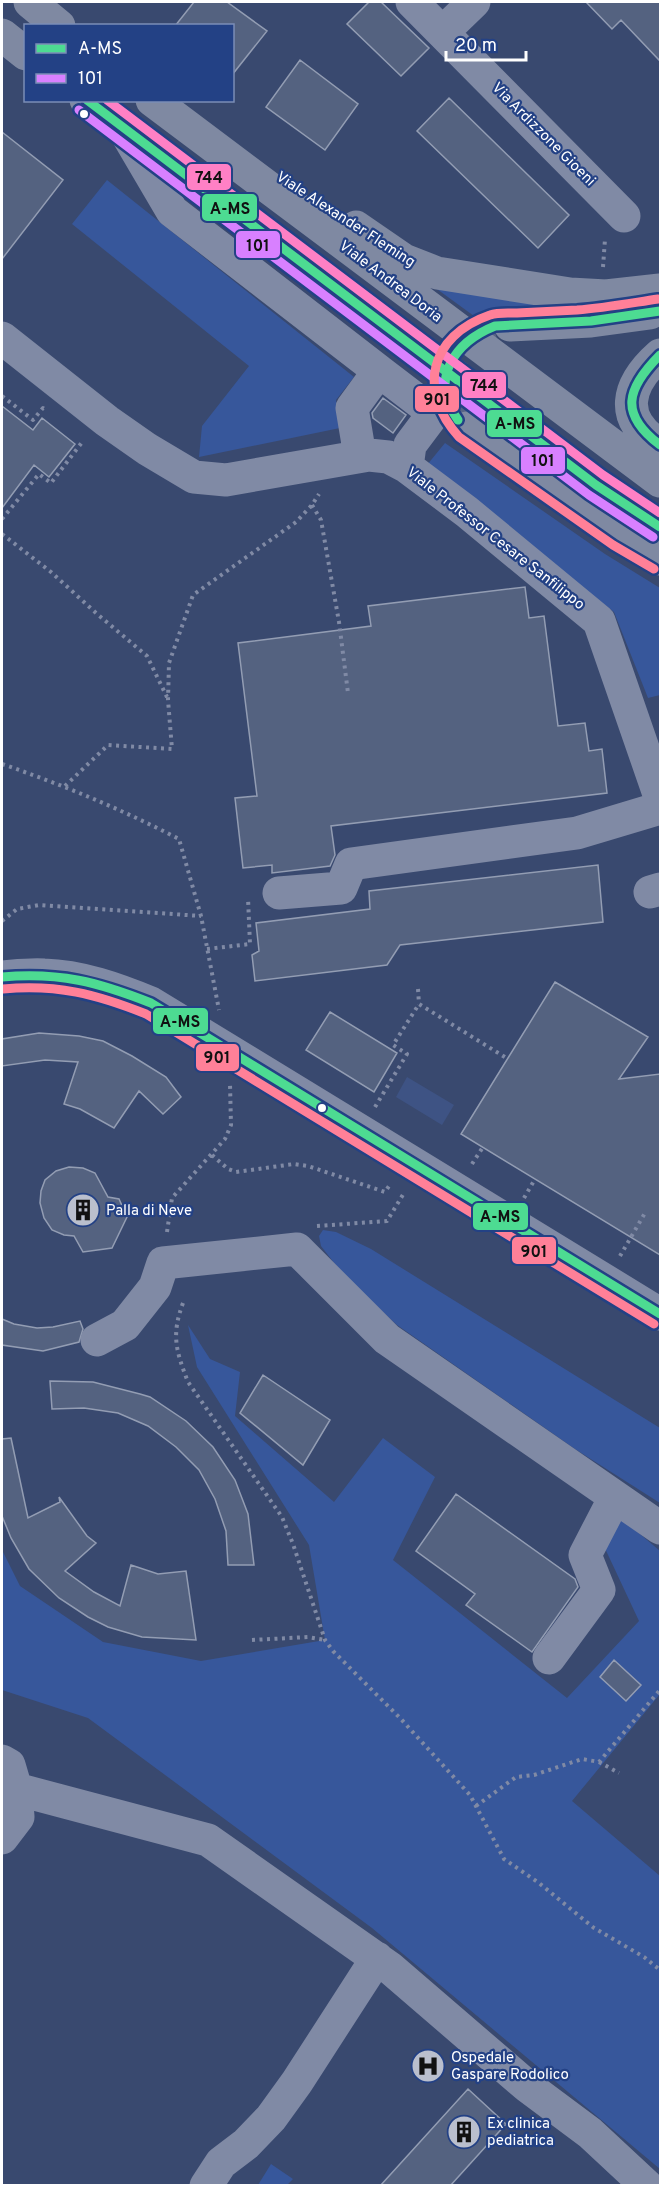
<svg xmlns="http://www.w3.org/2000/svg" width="662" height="2187" font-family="Overpass,sans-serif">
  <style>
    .green { fill: #37579b }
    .water { fill: #3e5384 }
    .building { fill: #546280; stroke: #939db3; stroke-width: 1.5 }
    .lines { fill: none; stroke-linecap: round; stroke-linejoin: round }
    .major-tunnel { stroke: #576485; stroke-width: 33; stroke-dasharray: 33 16; stroke-linecap: butt }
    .path { stroke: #808aa5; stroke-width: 4; stroke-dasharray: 3 4.5; stroke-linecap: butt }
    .minor { stroke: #808aa5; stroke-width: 33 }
    .major { stroke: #7f89a2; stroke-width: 33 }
    .bus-1-casing { stroke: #234185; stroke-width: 14 }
    .bus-2-casing { stroke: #234185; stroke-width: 14 }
    .bus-3-casing { stroke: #234185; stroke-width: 14 }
    .bus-4-casing { stroke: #234185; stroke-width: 14 }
    .bus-1 { stroke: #4ddb92; stroke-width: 9 }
    .bus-2 { stroke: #d880ff; stroke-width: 9 }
    .bus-3 { stroke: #ff80c5; stroke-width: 9 }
    .bus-4 { stroke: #ff8098; stroke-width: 9 }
    .bus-dot { fill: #fff; stroke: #234185; stroke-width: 2 }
    .labels { text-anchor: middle; stroke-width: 4.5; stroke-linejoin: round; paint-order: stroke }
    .street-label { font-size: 15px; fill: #fff; stroke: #234185 }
    .poi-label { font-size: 15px; fill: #fff; stroke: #234185; text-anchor: start }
    .line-badge { stroke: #234185; stroke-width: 2 }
    .pale-badge-label { font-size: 16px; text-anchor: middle; font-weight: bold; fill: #111 }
  </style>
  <rect width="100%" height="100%" fill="#39496f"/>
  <path class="green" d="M107,180l247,197 -18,23 4,28 -141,29 3,-31 47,-60 -177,-142z
    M430,284l187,22 -124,5 -19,5z
    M445,443l160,111 55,34v107l-12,3 -34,-86 -187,-147z
    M323,1230l13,2 35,17 289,179v75l-85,-54 -178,-124 -52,-48 -24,-31 -2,-10z
    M188,1325l22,34 30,13 -5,44 99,86 49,-64 52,39 -42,83 174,138 72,-77 -37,-79 18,-25 40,34v143l-88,107 88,75v293l-288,-241 -284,-210 -86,-28v-140l18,36 83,56 98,19 124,-21 -16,-95 -112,-178z
    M271,2164l22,15 -6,6h-29z"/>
  <path class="water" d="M407,1077l47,28 -12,20 -46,-28z"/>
  <path class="building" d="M194,2h33l40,29 -35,44v-49h-57z
    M369,2h12l48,46 -28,28 -54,-52z
    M586,2h74v59l-39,-41 -9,9z
    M300,60l58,44 -33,46 -59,-43z
    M449,98l120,117 -31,33 -121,-117z
    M2,132l61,48 -61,79z
    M383,398l23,17 -13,18 -20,-15 -1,-5z
    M2,406l31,24 9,-12 33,26 -26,33 -15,-12 -32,43z
    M525,587l4,31 15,-2 14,110 27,-3 4,28 13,-2 5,44 -276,33 4,29 -5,11 -58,7v-8l-29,3 -8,-70 22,-2 -19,-153 133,-17 -3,-20z
    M598,865l5,57 -203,23 -13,20 -132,16 -3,-26 7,-4 -3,-28 114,-14 -1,-18z
    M555,982l93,55 -29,42 41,-5v181l-199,-121z
    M330,1012l67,41 -23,39 -68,-42z
    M39,1033l40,3 24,5 29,15 34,21 15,20 -18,17 -24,-23 -25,37 -34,-19 -16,-5 14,-42 -33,-2 -43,6v-27z
    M69,1167l14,1 12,5 13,24 11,2 8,18 -15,31 -29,4 -9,-16 -10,-1 -12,-5 -8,-12 -4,-15 1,-12 4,-11 11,-9z
    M2,1319l12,5 23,4 16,-1 27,-6 3,8 -4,13 -36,9 -41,-6z
    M263,1375l67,45 -27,45 -63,-52z
    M50,1381l43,1 47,12 10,3 36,24 27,26 22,33 13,34 6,51h-26l-2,-34 -11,-32 -16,-29 -23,-23 -28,-21 -30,-13 -34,-5 -32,1z
    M11,1438l17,80 32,-16 -1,-5 28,39 9,7 -31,28 29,21 26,14 11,-41 27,9 28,-3 10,69 -54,-3 -34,-10 -20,-10 -29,-19 -30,-29 -18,-31 -9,-22v-77z
    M456,1494l119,85 3,8 -46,65 -66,-47 9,-11 -59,-43z
    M614,1660l27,25 -15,16 -26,-24z
    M468,2089l38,35 -18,20 -38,42h-70z"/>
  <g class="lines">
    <path class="major-tunnel" d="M467,428c-46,-43 -15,-98 43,-103"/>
    <path class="path" d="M603,267l2,-28
      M2,396l31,24 10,-12 1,1
      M312,505l9,15 18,102 9,71
      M2,519l37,-45 12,9 32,-42
      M2,534l49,38 45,41 51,43 20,41
      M2,764c61,21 119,45 177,75l22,77 18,94
      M65,786l43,-41 64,4 -4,-49 1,-37 24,-68 103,-73 16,-17 7,-11
      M2,921l15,-12 22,-4 162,11
      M207,949l43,-5 -2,-46
      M418,989l1,15
      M375,1107l32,-53 -14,-9 26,-41 89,55
      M212,1155l16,14 8,3 58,-8 14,2 77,26 6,-9
      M472,1164l11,-17
      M524,1198l11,-19
      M317,1226l70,-5 17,-28
      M167,1232l5,-34 53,-59 6,-14 -1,-41
      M620,1256l25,-43
      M183,1303c-12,32 -7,48 5,79l94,135 11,27 32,96 8,11 67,67 70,77 34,64 35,24 55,45 50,29 16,13
      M252,1640l56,-3 17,3
      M599,1762l20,11
      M476,1806l40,-29 18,-2 48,-16 17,3 61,-72"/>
    <path class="minor" d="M412,2l212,214
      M443,32l31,-30
      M125,131l47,80 207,160 -27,37 8,48
      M2,338l105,83 40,28 47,28 32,3 143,-25 19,2 19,10 60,45 132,109 61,176
      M379,371l55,42 -24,32 -3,22
      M650,892l10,-3
      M279,893l62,-5 10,-24 226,-31 83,-25
      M2,977c13,-1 28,-3 42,-2 37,1 73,14 107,28l509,311
      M97,1340l28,-15 30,-38 8,-24 134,-14 90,90 273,189
      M549,1658l50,-68 -14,-35 30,-58
      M2,1761l7,4 7,24 2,28 -16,21
      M16,1789l192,51 182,128 137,118 63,47 57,53
      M206,2186l15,-23 25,-19 25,-26 26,-36 80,-124"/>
    <path class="major" d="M30,2l29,24
      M2,35l24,19
      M86,100l510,385 64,42
      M152,100l508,381
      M356,227l48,33 33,13 133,21 36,2 54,-6
      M510,325l81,-4 59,-8
      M660,355c-34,30 -42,64 0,90
      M467,428l153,107 40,24"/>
    <g class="bus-1-casing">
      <path id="bus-1" d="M87,100l509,385 64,42
        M660,355c-34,34 -41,59 0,90
        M458,420c-30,-41 -3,-78 37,-94l96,-5 69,-10
        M2,977c58,-5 96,5 149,26l509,311"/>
    </g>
    <g class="bus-2-casing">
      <path id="bus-2" d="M79,110l510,385 64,42"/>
    </g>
    <g class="bus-3-casing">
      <path id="bus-3" d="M107,100l496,375 57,38"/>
    </g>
    <g class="bus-4-casing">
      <path id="bus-4" d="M654,569l-41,-24 -154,-108c-42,-46 -30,-101 31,-122 8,-3 18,-2 27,-2 20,-1 40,-2 60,-3 27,-2 54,-7 81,-11
        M3,989c54,-5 93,5 143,25l508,310"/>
    </g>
    <use href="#bus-1" class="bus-1"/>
    <use href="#bus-2" class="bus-2"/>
    <use href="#bus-3" class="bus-3"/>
    <use href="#bus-4" class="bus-4"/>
  </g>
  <defs>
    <g id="building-disc" transform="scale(1.725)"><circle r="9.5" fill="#babfcd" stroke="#234185"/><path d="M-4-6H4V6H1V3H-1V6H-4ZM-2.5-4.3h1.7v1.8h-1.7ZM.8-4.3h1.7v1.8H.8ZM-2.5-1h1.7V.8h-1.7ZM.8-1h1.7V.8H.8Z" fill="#111"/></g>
    <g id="hospital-disc" transform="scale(1.725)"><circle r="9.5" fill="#babfcd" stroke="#234185"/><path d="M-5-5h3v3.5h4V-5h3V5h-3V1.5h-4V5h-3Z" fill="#111"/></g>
  </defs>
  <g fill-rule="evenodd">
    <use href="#building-disc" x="83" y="1210"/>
    <use href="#hospital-disc" x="428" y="2066"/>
    <use href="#building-disc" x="464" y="2132"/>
  </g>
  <g class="bus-dot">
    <circle cx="84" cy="114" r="5"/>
    <circle cx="322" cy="1108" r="5"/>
  </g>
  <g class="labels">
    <g class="street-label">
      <text transform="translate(544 134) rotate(45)" y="5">Via Ardizzone Gioeni</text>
      <text transform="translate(346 219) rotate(33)" y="5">Viale Alexander Fleming</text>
      <text transform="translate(391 281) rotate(37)" y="5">Viale Andrea Doria</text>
      <text transform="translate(496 538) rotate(38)" y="5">Viale Professor Cesare Sanfilippo</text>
    </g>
    <g class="poi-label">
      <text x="106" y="1215">Palla di Neve</text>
      <text x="451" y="2062">Ospedale<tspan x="451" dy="17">Gaspare Rodolico</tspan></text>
      <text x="487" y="2128">Ex clinica<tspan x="487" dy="17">pediatrica</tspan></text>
    </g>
  </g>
  <g class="line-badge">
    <rect x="186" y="163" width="46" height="28" rx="6" fill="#ff80c5"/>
    <rect x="201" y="193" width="57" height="29" rx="6" fill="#4ddb92"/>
    <rect x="235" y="230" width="46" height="29" rx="6" fill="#d880ff"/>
    <rect x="461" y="371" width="46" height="28" rx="6" fill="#ff80c5"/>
    <rect x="414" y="385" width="46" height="28" rx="6" fill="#ff8098"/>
    <rect x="486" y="409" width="57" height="29" rx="6" fill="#4ddb92"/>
    <rect x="520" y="446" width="46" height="29" rx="6" fill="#d880ff"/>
    <rect x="152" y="1007" width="57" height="28" rx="6" fill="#4ddb92"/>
    <rect x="195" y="1043" width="45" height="29" rx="6" fill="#ff8098"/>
    <rect x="472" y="1202" width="57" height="29" rx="6" fill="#4ddb92"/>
    <rect x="511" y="1236" width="46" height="29" rx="6" fill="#ff8098"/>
  </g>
  <g class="pale-badge-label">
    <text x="209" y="183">744</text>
    <text x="230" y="214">A-MS</text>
    <text x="258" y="251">101</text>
    <text x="484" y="391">744</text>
    <text x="437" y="405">901</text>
    <text x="515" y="429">A-MS</text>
    <text x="543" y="466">101</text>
    <text x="180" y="1027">A-MS</text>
    <text x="217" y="1063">901</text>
    <text x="500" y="1222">A-MS</text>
    <text x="534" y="1257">901</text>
  </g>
  <rect width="662" height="2187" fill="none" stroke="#ffffff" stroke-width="6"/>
  <rect x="24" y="24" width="210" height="78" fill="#234185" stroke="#7b8db6" stroke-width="1.5"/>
  <rect x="36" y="44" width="30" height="9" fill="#4ddb92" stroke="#7b8db6" stroke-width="1.5"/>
  <text x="78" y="54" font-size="18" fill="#ffffff">A-MS</text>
  <rect x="36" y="74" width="30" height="9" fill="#d880ff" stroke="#7b8db6" stroke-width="1.5"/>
  <text x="78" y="84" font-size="18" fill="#ffffff">101</text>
  <path d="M446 51v9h80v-9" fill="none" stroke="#ffffff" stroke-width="3"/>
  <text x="455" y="51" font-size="18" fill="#ffffff" stroke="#234185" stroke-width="4.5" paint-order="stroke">20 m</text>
</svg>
